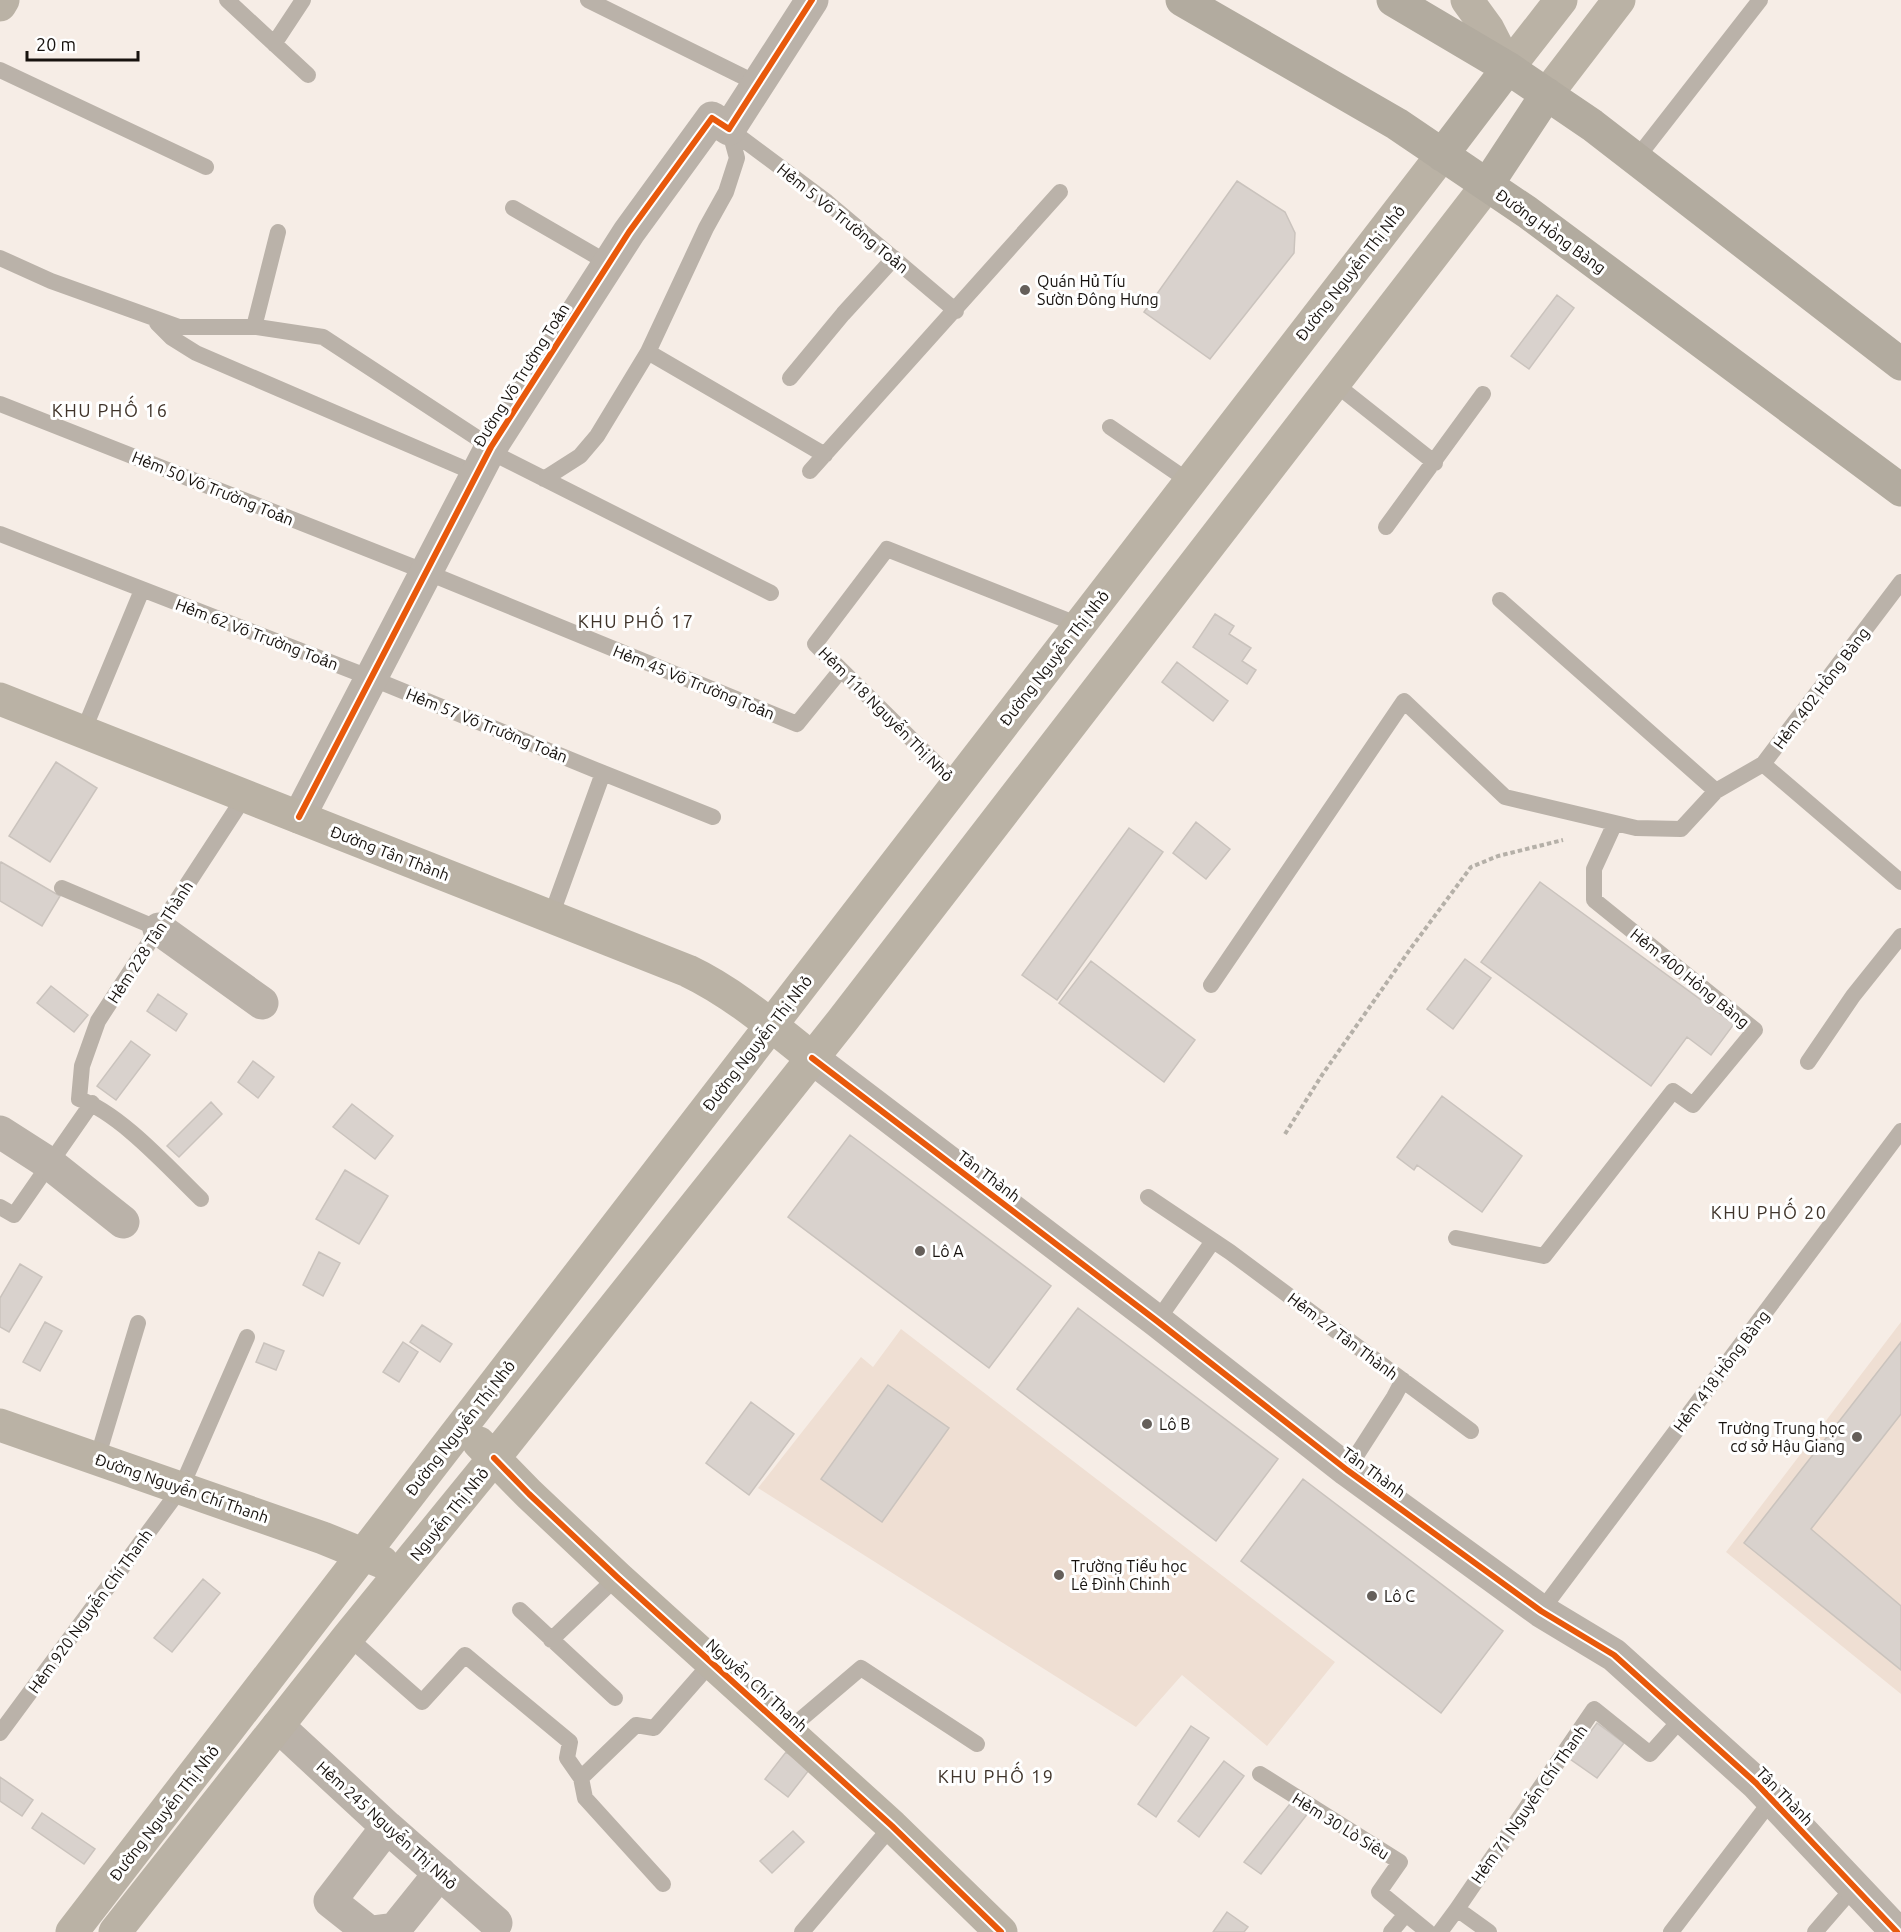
<svg xmlns="http://www.w3.org/2000/svg" width="1901" height="1932" font-family="Ubuntu,sans-serif">
  <style>
    .built { fill: #efdfd3 }
    .building { fill: #d9d2cd; stroke: #cac3bd; stroke-width: 1.5 }
    .lines { fill: none; stroke-linecap: round; stroke-linejoin: round }
    .path { stroke: #b5b0a8; stroke-width: 4; stroke-dasharray: 4.5 3; stroke-linecap: butt }
    .lane { stroke: #bab2a9; stroke-width: 16 }
    .street { stroke: #bab2a9; stroke-width: 33 }
    .secondary { stroke: #bab2a5; stroke-width: 33 }
    .primary { stroke: #b2ab9f; stroke-width: 33 }
    .cycleway-casing { stroke: #fff; stroke-width: 10 }
    .cycleway { stroke: #e8590c; stroke-width: 6 }
    .poi-dot { fill: #655f5a; stroke: #fff; stroke-width: 2 }
    .labels { text-anchor: middle; stroke-width: 6; stroke-linejoin: round; paint-order: stroke }
    .street-label { font-size: 16px; fill: #17120e; stroke: #fff }
    .poi-label { font-size: 16px; fill: #17120e; stroke: #fff; text-anchor: start }
    .neighbourhood-label { font-size: 18px; letter-spacing: 1.5px; fill: #3f3329; stroke: #fff }
  </style>
  <rect width="100%" height="100%" fill="#f6ede6"/>
  <path class="built" d="M1901,1322v372l-175,-142z
    M901,1329l434,333 -68,84 -85,-71 -46,52 -378,-239 103,-131 12,10z"/>
  <path class="building" d="M1237,181l48,31 10,21 -1,20 -84,106 -66,-47z
    M1557,295l17,13 -45,61 -18,-13z
    M1215,614l19,12 -5,8 22,14 -9,13 14,9 -9,14 -54,-37z
    M1177,662l51,39 -15,20 -51,-39z
    M56,762l41,26 -47,74 -41,-26z
    M1196,822l34,27 -24,30 -33,-26z
    M1129,828l34,24 -106,148 -35,-25z
    M1,862l59,34 -18,30 -42,-25v-37z
    M1540,882l194,142 -23,31 -24,-18 -36,49 -170,-124z
    M1465,959l26,19 -38,51 -26,-20z
    M1091,961l104,79 -31,42 -105,-79z
    M51,986l37,29 -14,17 -37,-29z
    M158,994l29,20 -11,17 -29,-20z
    M131,1041l19,14 -34,45 -19,-14z
    M253,1061l21,16 -16,21 -20,-16z
    M1442,1096l80,60 -40,56 -65,-47 -3,5 -17,-13z
    M211,1102l11,12 -43,43 -12,-11z
    M352,1104l41,32 -18,23 -42,-32z
    M850,1135l201,151 -62,82 -201,-151z
    M345,1170l43,26 -29,48 -43,-25z
    M319,1252l21,11 -17,33 -20,-11z
    M20,1264l22,13 -33,55 -9,-5v-29z
    M1078,1308l200,151 -62,82 -199,-152z
    M45,1322l17,9 -22,40 -17,-9z
    M422,1325l30,19 -12,18 -30,-20z
    M403,1342l15,10 -19,30 -16,-10z
    M1901,1342v72l-90,115 90,77v64l-157,-127z
    M264,1343l20,8 -8,19 -20,-8z
    M888,1385l61,43 -67,94 -61,-43z
    M751,1402l43,32 -45,61 -43,-32z
    M1303,1479l200,152 -62,82 -200,-152z
    M203,1579l17,14 -48,59 -18,-14z
    M1597,1723l27,20 -27,35 -27,-19z
    M1191,1726l18,12 -53,79 -18,-13z
    M786,1752l23,18 -21,27 -23,-18z
    M1224,1761l20,15 -45,61 -21,-16z
    M0,1777l33,23 -11,16 -22,-15z
    M1293,1800l15,13 -47,61 -17,-12z
    M42,1813l53,36 -11,15 -52,-36z
    M793,1831l11,11 -32,31 -12,-12z
    M1227,1912l21,15 -4,5h-31z"/>
  <g class="lines">
    <path class="path" d="M1285,1134l37,-59 89,-127 60,-81 27,-11 65,-16"/>
    <path class="lane" d="M227,0l81,75
      M588,0l170,84
      M274,44l29,-44
      M0,70l206,97
      M729,129l98,73 129,109
      M1636,159l124,-159
      M513,208l95,55
      M0,258l51,23 128,46h78l66,10 168,110
      M157,323l15,15 24,15 281,121
      M254,327l24,-95
      M648,352l177,103
      M790,378l53,-64 51,-56
      M1334,383l101,80
      M0,404l426,168 371,152 44,-54
      M1110,427l80,55
      M489,451l282,142
      M810,471l250,-279
      M544,479l36,-23 17,-20 51,-84 58,-124 20,-36 11,-34 -8,-29
      M1386,527l97,-133
      M0,534l371,144 232,95
      M1901,582l-138,182 138,118
      M1500,600l216,191
      M83,732l59,-142
      M957,784l-142,-140 72,-95 192,76
      M62,888l97,41
      M551,916l52,-143 110,44
      M1211,985l193,-284 101,96 131,31 45,1 35,-38 47,-27
      M1808,1062l45,-66 48,-60
      M1148,1197l82,55 241,179
      M201,1199c-32,-31 -81,-86 -122,-100l3,-33 16,-45 147,-225
      M0,1207l14,8 78,-112
      M1456,1238l88,18 129,-165 20,14 62,-75 -161,-130v-31l21,-46
      M1157,1321l56,-80
      M97,1459l41,-136
      M1347,1470l47,-73 9,-17
      M520,1610l95,88
      M1541,1611l360,-480
      M348,1637l74,65 43,-47 105,87 -3,16 14,20 4,20 78,86
      M551,1640l66,-63
      M787,1731l74,-63 116,76
      M0,1733l181,-245 66,-151
      M1260,1774l140,88 -21,30 49,40
      M581,1778l55,-53 18,3 58,-66
      M1457,1909l137,-200 56,45 33,-37
      M802,1932l90,-106
      M1391,1932l14,-17
      M1440,1932l17,-23 32,23
      M1671,1932l100,-131
      M1815,1932l39,-45"/>
    <path class="street" d="M299,817l192,-370 138,-215 83,-114 17,11 83,-129
      M159,929l103,74
      M812,1058l345,263 190,149 194,141 73,44 142,128 141,149
      M0,1132l50,32 73,58
      M278,1726l109,101 109,96
      M369,1932l-39,-31 57,-74
      M372,1932l23,-3 45,-56"/>
    <path class="secondary" d="M1467,0l21,29 20,39 53,-68
      M0,5l3,-5
      M1547,94l72,-94
      M0,699l688,272c46,22 85,56 124,87
      M0,1425l323,113 59,24
      M479,1443l50,51 88,83 275,249 109,106
      M72,1932l1370,-1777
      M115,1932l233,-295 146,-179 348,-437 645,-836"/>
    <path class="primary" d="M1182,0l215,124 130,88 374,278
      M1393,0l115,68 84,57 309,239
      M1442,155l66,-87
      M1487,185l60,-91"/>
    <g class="cycleway-casing">
      <path id="cycleway" d="M299,817l192,-370 138,-215 83,-114 17,11 83,-129
        M812,1058l345,263 190,149 194,141 73,44 142,128 141,149
        M494,1458l35,36 88,83 275,249 109,106"/>
    </g>
    <use href="#cycleway" class="cycleway"/>
  </g>
  <g class="poi-dot">
    <circle cx="1025" cy="290" r="6"/>
    <circle cx="920" cy="1251" r="6"/>
    <circle cx="1147" cy="1424" r="6"/>
    <circle cx="1857" cy="1437" r="6"/>
    <circle cx="1059" cy="1575" r="6"/>
    <circle cx="1372" cy="1596" r="6"/>
  </g>
  <g class="labels">
    <g class="street-label">
      <text transform="translate(843 218) rotate(39)" y="6">Hẻm 5 Võ Trường Toản</text>
      <text transform="translate(1551 231) rotate(36)" y="6">Đường Hồng Bàng</text>
      <text transform="translate(1350 273) rotate(-52)" y="6">Đường Nguyễn Thị Nhỏ</text>
      <text transform="translate(521 375) rotate(-58)" y="6">Đường Võ Trường Toản</text>
      <text transform="translate(213 488) rotate(22)" y="6">Hẻm 50 Võ Trường Toản</text>
      <text transform="translate(257 634) rotate(21)" y="6">Hẻm 62 Võ Trường Toản</text>
      <text transform="translate(1054 658) rotate(-52)" y="6">Đường Nguyễn Thị Nhỏ</text>
      <text transform="translate(694 682) rotate(22)" y="6">Hẻm 45 Võ Trường Toản</text>
      <text transform="translate(1821 688) rotate(-53)" y="6">Hẻm 402 Hồng Bàng</text>
      <text transform="translate(886 714) rotate(45)" y="6">Hẻm 118 Nguyễn Thị Nhỏ</text>
      <text transform="translate(487 725) rotate(22)" y="6">Hẻm 57 Võ Trường Toản</text>
      <text transform="translate(390 853) rotate(21)" y="6">Đường Tân Thành</text>
      <text transform="translate(150 942) rotate(-57)" y="6">Hẻm 228 Tân Thành</text>
      <text transform="translate(1690 978) rotate(39)" y="6">Hẻm 400 Hồng Bàng</text>
      <text transform="translate(757 1043) rotate(-52)" y="6">Đường Nguyễn Thị Nhỏ</text>
      <text transform="translate(989 1176) rotate(37)" y="6">Tân Thành</text>
      <text transform="translate(1343 1336) rotate(37)" y="6">Hẻm 27 Tân Thành</text>
      <text transform="translate(1721 1371) rotate(-53)" y="6">Hẻm 418 Hồng Bàng</text>
      <text transform="translate(460 1428) rotate(-52)" y="6">Đường Nguyễn Thị Nhỏ</text>
      <text transform="translate(1374 1472) rotate(36)" y="6">Tân Thành</text>
      <text transform="translate(182 1488) rotate(19)" y="6">Đường Nguyễn Chí Thanh</text>
      <text transform="translate(449 1514) rotate(-51)" y="6">Nguyễn Thị Nhỏ</text>
      <text transform="translate(90 1611) rotate(-54)" y="6">Hẻm 920 Nguyễn Chí Thanh</text>
      <text transform="translate(757 1685) rotate(42)" y="6">Nguyễn Chí Thanh</text>
      <text transform="translate(1785 1796) rotate(46)" y="6">Tân Thành</text>
      <text transform="translate(1529 1804) rotate(-55)" y="6">Hẻm 71 Nguyễn Chí Thanh</text>
      <text transform="translate(164 1813) rotate(-52)" y="6">Đường Nguyễn Thị Nhỏ</text>
      <text transform="translate(387 1825) rotate(42)" y="6">Hẻm 245 Nguyễn Thị Nhỏ</text>
      <text transform="translate(1341 1826) rotate(32)" y="6">Hẻm 30 Lò Siêu</text>
    </g>
    <g class="poi-label">
      <text x="1037" y="287">Quán Hủ Tíu<tspan x="1037" dy="18">Sườn Đông Hưng</tspan></text>
      <text x="932" y="1257">Lô A</text>
      <text x="1159" y="1430">Lô B</text>
      <text x="1845" y="1434" text-anchor="end">Trường Trung học<tspan x="1845" dy="18">cơ sở Hậu Giang</tspan></text>
      <text x="1071" y="1572">Trường Tiểu học<tspan x="1071" dy="18">Lê Đình Chinh</tspan></text>
      <text x="1384" y="1602">Lô C</text>
    </g>
    <g class="neighbourhood-label">
      <text x="110" y="417">KHU PHỐ 16</text>
      <text x="636" y="628">KHU PHỐ 17</text>
      <text x="1769" y="1219">KHU PHỐ 20</text>
      <text x="996" y="1783">KHU PHỐ 19</text>
    </g>
  </g>
  <path d="M27 51v9h111v-9" fill="none" stroke="#17120e" stroke-width="3"/>
  <text x="36" y="51" font-size="18" fill="#17120e" stroke="#ffffff" stroke-width="4.5" paint-order="stroke">20 m</text>
</svg>
